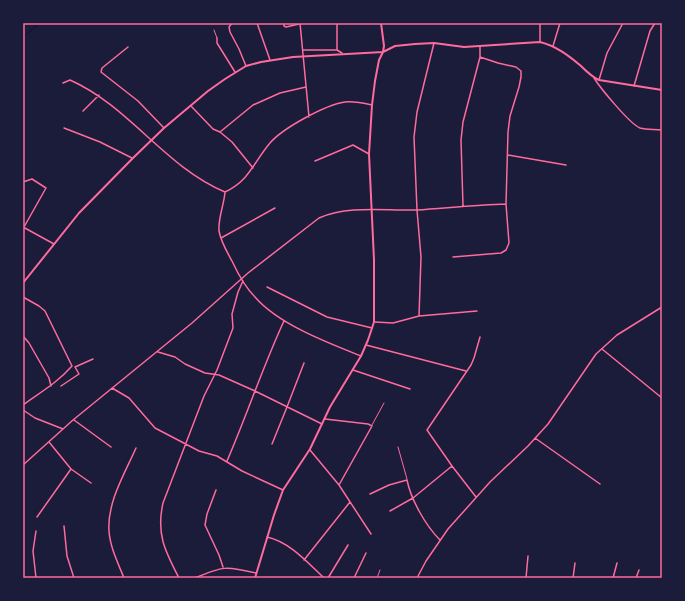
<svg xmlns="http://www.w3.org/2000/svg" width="685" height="601" font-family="Ubuntu,sans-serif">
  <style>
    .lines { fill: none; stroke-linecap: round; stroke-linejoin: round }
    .stream { stroke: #12122b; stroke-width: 1 }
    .service { stroke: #ff6b9d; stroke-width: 1 }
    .minor { stroke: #ff6b9d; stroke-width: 1.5 }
    .tertiary { stroke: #ff6b9d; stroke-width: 2 }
    .neatline { fill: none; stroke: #ff6b9d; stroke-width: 1.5 }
  </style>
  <rect width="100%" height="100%" fill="#1b1b3a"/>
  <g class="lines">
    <path class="stream" d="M23,37l17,-14"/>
    <path class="service" d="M214,30l3,8
      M372,425l12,-22
      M398,447l9,32
      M377,578l3,-8"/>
    <path class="minor" d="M232,23l-3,4 1,5 9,17 7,17
      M257,23l13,37
      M284,23v3l2,1 13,-3
      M300,23l9,94
      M337,23v27l5,3
      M217,38v5l18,29
      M540,42v-19
      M553,46l7,-23
      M128,47l-26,21 -1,4 37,29 26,27
      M303,50h34
      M594,78c7,11 36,46 46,50 7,2 15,1 22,2
      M599,80l8,-27 16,-30
      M63,83l7,-3c59,26 95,87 155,112 25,-12 28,-29 45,-49 13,-15 55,-38 75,-41 9,-1 18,1 27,3
      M634,86l16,-55 5,-8
      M191,106l22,23 7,3 12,10 21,26
      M83,111l16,-16
      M64,128l36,14 32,16
      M220,132l33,-27 27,-12 26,-6
      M508,155l58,10
      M315,161l38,-16 16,9
      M23,182l9,-3 14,9 -22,39
      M225,192c-1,13 -7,26 -6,39 2,11 8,21 13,30 6,13 13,26 23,36 23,27 73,46 106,59
      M463,206l-2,-66 2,-18 17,-65v-11
      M23,227l31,17
      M221,238l54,-30
      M453,257l48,-4 5,-3 3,-7 -3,-39 2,-72 2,-16 9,-29 2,-10v-6l-5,-4 -18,-4 -18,-6
      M267,287l60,30 45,11
      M23,297l16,9 6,5 27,55
      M419,316l2,-59 -4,-47 -3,-73 3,-25 17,-69
      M375,322l18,1 26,-7 58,-5
      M23,336l6,7 20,35 2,8
      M366,345l100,26
      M602,349l60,49
      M158,352l17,5 10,7 20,9 14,2 36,16 67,33
      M75,367l18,-8
      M353,370l57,19
      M61,386l18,-12 -4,-7
      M112,388l17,10 26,30 44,23 18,5 25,15 41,19
      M23,405c18,-13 35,-23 49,-39
      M23,410l12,8 28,11
      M325,419l43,5 4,2 -33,59
      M74,420l37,27
      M535,438l65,46
      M49,442l22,27 20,14
      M272,444l15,-37 17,-44
      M310,450l29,35 32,49
      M227,461c20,-46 36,-95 57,-140
      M23,465l50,-45 119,-97 56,-50 71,-55c30,-13 66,-7 98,-8 30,-2 59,-5 89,-6
      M216,490l-9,24 -2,11 14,30 4,12
      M370,494l19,-9 18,-5c4,20 19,46 33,60
      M476,497l-24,-31 -25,-36 44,-65 3,-7 6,-21
      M390,511l23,-13 39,-32
      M37,517l34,-48
      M64,526l3,30 7,22
      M36,531l-3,20 3,27
      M267,537c23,5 41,26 57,41
      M304,560l46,-58
      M124,578c-6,-15 -14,-31 -15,-47 -2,-29 16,-58 27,-83
      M179,578c-14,-27 -23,-44 -16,-75l41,-107 13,-26 16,-42 -1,-14 6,-22 5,-11
      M195,578c28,-12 31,-12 61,-5
      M328,578l20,-33
      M354,578l12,-25
      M417,578l9,-17 22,-32 42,-47 38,-36 20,-22 48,-70 21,-19 45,-28
      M526,578l2,-22
      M573,578l2,-15
      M613,578l4,-15
      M636,578l3,-8"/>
    <path class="tertiary" d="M23,283l56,-70 54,-55 31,-30 44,-37 17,-12 21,-13 15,-4 32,-5 90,-5 12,-6 20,-2 19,-1 30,4 76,-5c16,4 28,13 41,24 6,6 11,11 18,14l63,10
      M255,578l19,-63 9,-25 27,-41 20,-42 31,-51 7,-16 6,-18v-62l-5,-106 3,-49 3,-24 4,-21 4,-8 1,-6 -3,-23"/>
  </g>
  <rect width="685" height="601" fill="none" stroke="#1b1b3a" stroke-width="48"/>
  <rect x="24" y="24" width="637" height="553" class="neatline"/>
</svg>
